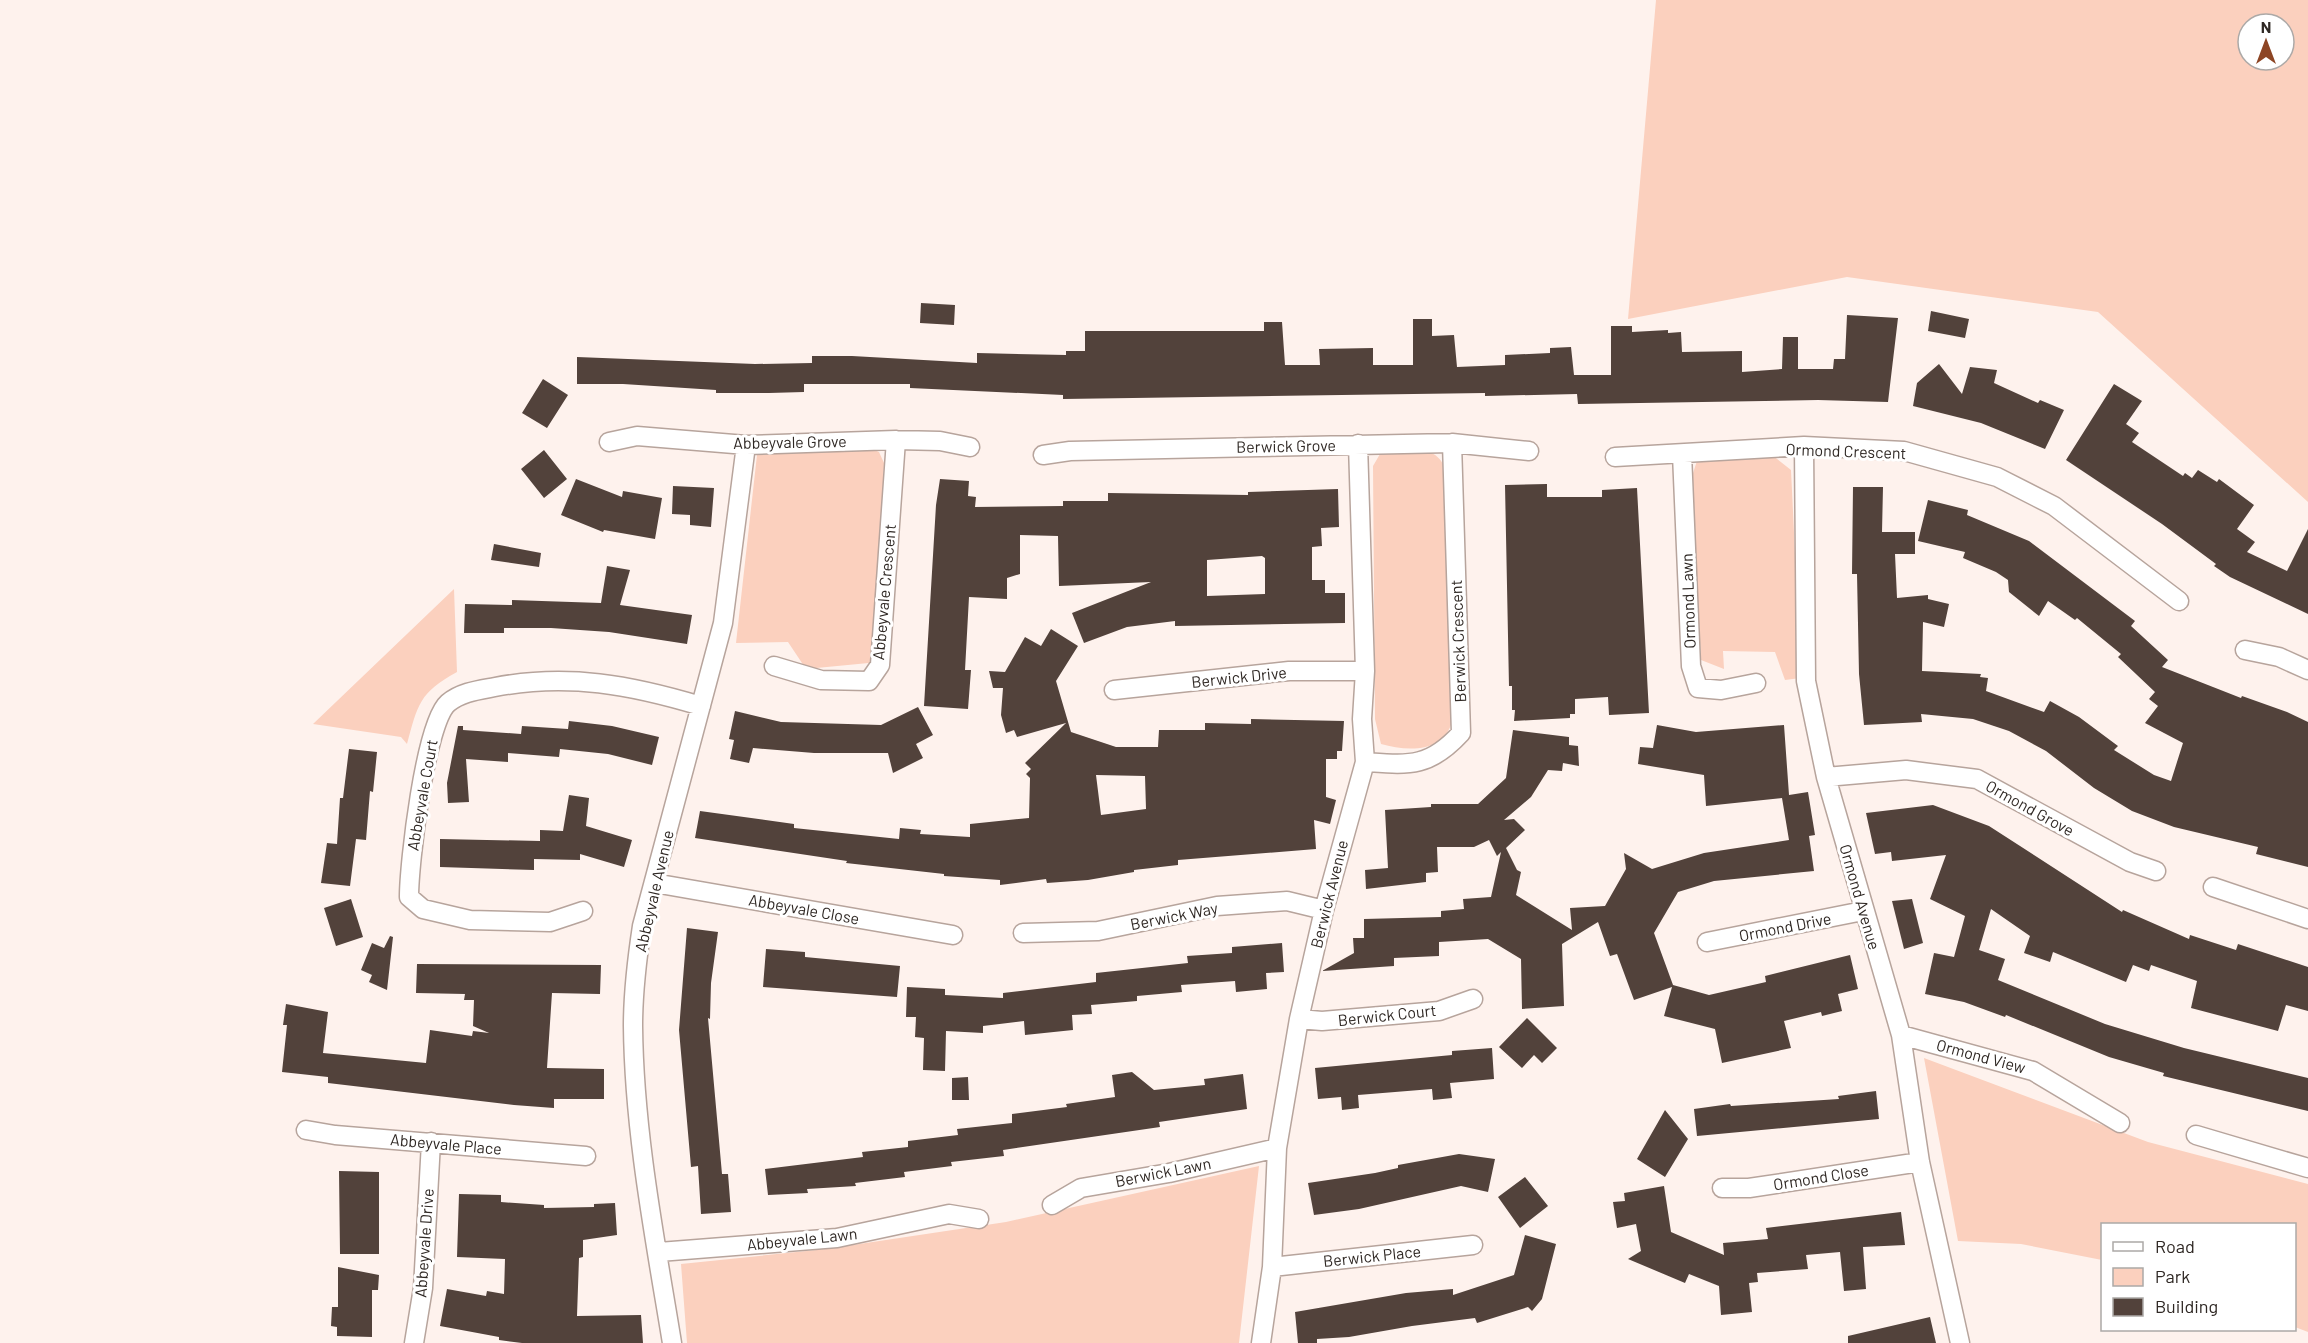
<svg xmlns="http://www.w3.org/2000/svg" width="2308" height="1343" font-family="Barlow,sans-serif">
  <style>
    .green { fill: #fbd0be; fill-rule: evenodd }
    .building { fill: #52423b; fill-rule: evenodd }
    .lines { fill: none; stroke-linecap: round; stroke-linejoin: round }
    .street-casing { stroke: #b7a49c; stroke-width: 21 }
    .street { stroke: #fff; stroke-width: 18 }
    .labels { text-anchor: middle; stroke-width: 6; stroke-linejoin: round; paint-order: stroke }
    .street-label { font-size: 16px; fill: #2f2824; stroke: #fff }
  </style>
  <rect width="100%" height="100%" fill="#fef2ed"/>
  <path class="green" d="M1656,0h652v502l-210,-190 -251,-35 -219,42zM2248,24h36v36h-36z
    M870,448l9,4 5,11 -5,199 -73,7 -18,-27 -52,1 21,-188z
    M1408,449c15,2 29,1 36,17l9,250c-5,37 -44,36 -72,28l-6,-25 -2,-253 7,-12z
    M1772,455l19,15 10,208 -16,2 -10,-28 -52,-1 1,18 -23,-9 -10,-181 6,-18z
    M454,589l3,83c-38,21 -39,32 -50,72l-6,-7 -88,-13z
    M1924,1058l224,84 160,42v148l-13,-5 -1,-103h-192v36l-81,-16 -63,-3z
    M1259,1166l-20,177h-552l-6,-79 145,-15 180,-27z"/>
  <path class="building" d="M921,303l34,2 -1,20 -34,-2z
    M1931,311l38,8 -4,19 -37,-7z
    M1847,315l51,3 -10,84 -70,-2 -240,4 -1,-10 -92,2v-3l-422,6v-4l-153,-7v-4h-106v8l-35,1h-53v-3l-93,-6h-46v-27l178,7 57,-1v-7h40l125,7v-10l89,2v-4h19v-20h179v-9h18l3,43h35l-1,-16 54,-1v17h40v-46h19v17l22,-1 3,32 48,-2v-10l45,-2v-5l21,-1 3,28h37v-49h21v6l36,-2v3l13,-1 1,20 60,-1v21l40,-3 1,-32h15v32h35l1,-10h11z
    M1939,364l23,30 8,-27 27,3 -3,13 44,20 2,-3 24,10 -19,39 -64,-26 -68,-17 4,-23z
    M543,379l25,16 -21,33 -25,-15z
    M2114,384l28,17 -16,23 13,9 -7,9 51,34 2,-3 7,5 6,-8 19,12 2,-3 35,26 -17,24 18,13 -8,10 40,19 21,-42v85l-78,-37 -16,-11 2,-2 -54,-40 -96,-64z
    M544,450l23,29 -23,19 -23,-29z
    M576,479l46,18 1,-6 39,7 -7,41 -51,-9 -1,2 -42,-17z
    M940,479l29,2 -1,15 8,1 -1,10 88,-1v-5h45v-8l140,2v-3l90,-3 1,38 -18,1 1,18 -10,1v33h13v13h20v30l-170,3v-5l-48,6 -43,16 -12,-30 79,-31 -92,4 -1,-50 -38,-1v39l-13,4v21l-38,-2 -4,73h6l-3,39 -44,-3 12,-201zM1262,556l3,2v36l-58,2v-36z
    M1547,484v13h55v-7l35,-2 12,225 -40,2 -1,-18 -33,2v15h-5v4l-56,3 1,-11h-3v-24h-3l-4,-201z
    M673,486l41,2 -3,39 -21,-2v-10l-18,-1z
    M1853,487h30l-1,45h33v22h-20l2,44 31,-3v4l21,5 -5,23 -21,-5 -1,49 59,3 -1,3 8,1 -2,13 58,21 6,-11 29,16 39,29 -4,4 40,25 17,6 12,-38 -38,-20 13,-17 -9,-7 6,-7 -37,-35 3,-3 -44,-36 -2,2 -27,-19 -9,15 -30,-24 -1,-12 -12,-8 -33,-14 2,-6 -47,-11 10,-41 40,10 -1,5 62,26 106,80 -4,5 37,34 -6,7 79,31 1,-2 45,16 21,10v145l-52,-13 2,-7 -84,-20 -42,-16 -38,-23 -48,-37 -37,-20 -36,-12 -52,-5 1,8 -58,3 -5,-51 -2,-100h-5z
    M494,544l47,9 -2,14 -48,-7z
    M607,566l23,4 -10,35 72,10 -5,29 -78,-12 -58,-4h-47v5h-40l1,-29 47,1v-5l89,3z
    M1051,629l27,17 -22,35 15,51 45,15h42l1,-17h46v-7l46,1v-5l93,2 -2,30h-5v8h-11v38l10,3 -6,24 -16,-4 2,29 -138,11v5l-44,5v2l-46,8 -41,3 -1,-4 -46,6v-5l-56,-4v-2l-98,-11 1,-2 -152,-23 5,-27 94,13v4l105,11 1,-11 21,2 -1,4 50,3v-13l59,-6 1,-40 -4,-4 5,-5 -6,-6 41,-40 -49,14 -3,-7 -8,3 -5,-18 2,-27h-10l-4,-17 16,1 20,-35 16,9zM1096,775l49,1 1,33 -45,6z
    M918,707l15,28 -17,9 7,14 -30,15 -5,-20h-74l-61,-5 -4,15 -19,-4 4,-19 -5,-1 6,-28 46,11 100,3z
    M569,721l43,5 47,11 -7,28 -44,-11 -48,-5 -1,8 -51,-4v9l-42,-3 3,43 -21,1 -1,-20 11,-57h5v4l58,4 1,-8 46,3z
    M1657,725l39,7 88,-7 5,70 19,-3 7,43 -6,1 5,35 -100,10 -36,11 -24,41 19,52 36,10 57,-13 -1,-6 85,-21 8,34 -20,5 4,17 -20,5 -1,-4 -37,9 7,27 -69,15 -7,-34 -51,-13 8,-29 -38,13 -17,-46 -7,2 -12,-34 -36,22 2,62 -42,3 -1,-50 -33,-20 -49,3v14l-45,2v8l-72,5 32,-18 -1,-15h11v-19l77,-2v-6l23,-2 -1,-10 28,-2 10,-45 -4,4 -8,-16 -15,7h-37l1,25 -12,1v9l-60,7 -1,-19 23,-2 -3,-58 46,-3v-3h47l28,-26 7,-48 56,7v8l9,1 1,20 -16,-3 -1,8 -14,-1 -17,27 -27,23 10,-1 11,11 -19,18 11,22 4,2 -5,23 56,35 -2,-22 35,-2 21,-37 -2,-16 28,16 52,-16 85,-13 -7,-42 -76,8 -2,-31 -66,-11 2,-17 13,1z
    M349,749l28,3 -4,40 -3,-1 -4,49 -10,-1 -6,47 -29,-3 6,-40 10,1 3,-46h3z
    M569,795l20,3 -3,28 46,14 -8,27 -44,-13v6l-46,-1v11l-94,-3v-28l100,2v-11l23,1z
    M1933,805l56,21 133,86 1,-2 66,29 1,-4 46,15 2,-6 70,23v44l-22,-6 -8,26 -87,-23 6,-27 -46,-16 -2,6 -16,-6 -7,17 -73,-30 -3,10 -26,-9 6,-17 -39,-27 -12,41 26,9 -7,21 107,44 79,24 124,30v33l-145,-35 1,-3 -55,-16 -103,-42 -1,2 -41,-15 -39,-8 9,-41 20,4 11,-41 -35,-17 16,-44 -54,6 -1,-9 -16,2 -9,-41z
    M351,899l12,38 -27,9 -12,-38z
    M1912,899l11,44 -19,6 -12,-48z
    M687,928l31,4 -7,51 -1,36 -2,-1 14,156h6l3,38 -30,2 -3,-48 -7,1 -12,-137z
    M390,936l3,1 -6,53 -18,-8 3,-7 -11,-5 11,-27 12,5z
    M1282,943l2,29 -18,1 1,16 -31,3 -1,-11 -54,4 1,7 -45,4v5l-46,4 1,9 -20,1 1,15 -48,5 -1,-14 -41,5v7l-37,-2 -1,40 -22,-1 1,-32 -9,-1 1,-20h-10l1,-30 38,2v6l58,3v-5l93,-11v-9l92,-10 -1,-7 45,-3v-6z
    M766,949l39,3v5l95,9 -3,31 -134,-10z
    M417,964l184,1 -1,29 -48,-1 -5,75 57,1v30h-50v9l-40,-3 -186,-22v-6l-46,-5 5,-47h-4l3,-21 42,8 -5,41 103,10 4,-33 42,6 1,-5 16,2 -16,-7 1,-26h-10l1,-6 -49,-1z
    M1527,1018l30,30 -15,15 -8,-8 -12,13 -23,-21z
    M1492,1048l2,31 -44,4 2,15 -19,2 -1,-11 -74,6 1,13 -17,2 -1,-13 -23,2 -3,-31 137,-13v-4z
    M1132,1072l22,18 51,-5 -1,-6 39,-5 4,35 -88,13 1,5 -157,23 1,6 -53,6 1,4 -48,6 1,5 -50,6 1,3 -49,3 1,4 -40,2 -3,-26 98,-12 -1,-5 46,-5v-6l50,-6 -1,-6 55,-6v-9l55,-7 -1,-3 49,-7 -3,-22z
    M968,1077l1,23h-17v-22z
    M1876,1091l3,28 -182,17 -3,-27 36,-5 1,2 108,-7 -1,-3z
    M1665,1110l23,29 -23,38 -28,-18z
    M1459,1154l36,5 -7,33 -27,-6 -102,23 -45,6 -6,-32 67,-10 23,-5v-3z
    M339,1171l40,1v82h-39z
    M1525,1177l23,29 -28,22 -22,-31z
    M1664,1186l7,46 53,23 -1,-12 45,-4 -2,-11 135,-16 4,33 -42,2 3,42 -22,2 -4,-39 -34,3 2,14 -51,4 1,9 -9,1 3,29 -31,3 -2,-29 -30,-12 -4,9 -57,-24 13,-8 -5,-27 -19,4 -4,-26 12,-1 -1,-8z
    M459,1194l42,1v7l43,3v3l50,-1v-3l21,-1 2,32 -34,5v17l-4,1 -2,58 64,-1 2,28h-121l-23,-3v-3l-59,-11 7,-37 39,7 1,-5 17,3 1,-35 -48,-2z
    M1525,1235l31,9 -14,55 -10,12 -4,-4 -51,16 -2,-5 -63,8 -63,11 -32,2v4h-19l-3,-31 111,-19 47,-4v6l61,-20z
    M338,1267l41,8 -1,15h-6v47l-35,-1v-9l-6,-1 1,-19h6z
    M1930,1317l6,26h-88v-7z"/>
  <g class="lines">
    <g class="street-casing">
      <path id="street" d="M609,442l28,-6 109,9 150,-5 44,1 30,6
        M1804,446l2,235 20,96 75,258 19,127 40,181
        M1682,454l9,212 7,22 23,2 35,-7
        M1043,455l27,-4 382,-8 77,8
        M1615,457l189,-11 100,5 93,26 57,29 125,95
        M2245,650l34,7 29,13
        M774,666l47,14 48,1 11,-16 16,-225
        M1114,690l175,-19h76
        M1365,762c44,3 64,6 96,-29l-9,-290
        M1826,777l80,-7 71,9 153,83 26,9
        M654,883l299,52
        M2213,887l95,32
        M583,911l-33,11 -80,-2 -47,-11 -14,-12c0,-33 16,-174 39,-194 13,-11 31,-13 47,-16 73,-14 136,-2 206,19
        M1023,933l75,-2 119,-25 70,-5 37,9
        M1707,942l156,-31
        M1299,1019l23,2 117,-10 34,-12
        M1901,1035l132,36 87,52
        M306,1130l29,5 251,21
        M2196,1135l112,33
        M1722,1188h27l171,-26
        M1052,1205l29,-17 88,-15 108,-25
        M659,1252l178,-14 112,-24 30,5
        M1272,1267l201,-22
        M414,1343l9,-55 8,-146
        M672,1343c-17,-104 -38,-211 -39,-317 0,-34 4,-67 9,-100l81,-303 23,-178
        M1261,1343l11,-76 5,-119 22,-129 25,-109 41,-148 -3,-43 3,-48 -7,-227"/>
    </g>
    <use href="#street" class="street"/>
  </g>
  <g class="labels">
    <g class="street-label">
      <text transform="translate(790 442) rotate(-1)" y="6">Abbeyvale Grove</text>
      <text transform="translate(1286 446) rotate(-1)" y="6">Berwick Grove</text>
      <text transform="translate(1846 451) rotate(2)" y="6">Ormond Crescent</text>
      <text transform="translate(884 592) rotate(-85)" y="6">Abbeyvale Crescent</text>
      <text transform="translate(1688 601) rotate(-92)" y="6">Ormond Lawn</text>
      <text transform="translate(1458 641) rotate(-92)" y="6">Berwick Crescent</text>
      <text transform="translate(1239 677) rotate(-6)" y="6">Berwick Drive</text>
      <text transform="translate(422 795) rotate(-80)" y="6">Abbeyvale Court</text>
      <text transform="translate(2030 808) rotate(29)" y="6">Ormond Grove</text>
      <text transform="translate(654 891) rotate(-77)" y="6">Abbeyvale Avenue</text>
      <text transform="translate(1329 894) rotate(-76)" y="6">Berwick Avenue</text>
      <text transform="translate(1860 897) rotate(74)" y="6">Ormond Avenue</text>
      <text transform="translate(804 909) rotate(10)" y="6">Abbeyvale Close</text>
      <text transform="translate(1174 916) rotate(-11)" y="6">Berwick Way</text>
      <text transform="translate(1785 927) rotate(-11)" y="6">Ormond Drive</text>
      <text transform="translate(1387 1015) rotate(-6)" y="6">Berwick Court</text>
      <text transform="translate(1981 1056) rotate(15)" y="6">Ormond View</text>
      <text transform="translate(446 1144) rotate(5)" y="6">Abbeyvale Place</text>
      <text transform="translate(1163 1172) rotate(-11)" y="6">Berwick Lawn</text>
      <text transform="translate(1821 1177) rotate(-9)" y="6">Ormond Close</text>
      <text transform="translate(802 1239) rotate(-6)" y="6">Abbeyvale Lawn</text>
      <text transform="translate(424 1243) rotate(-86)" y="6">Abbeyvale Drive</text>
      <text transform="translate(1372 1256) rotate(-6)" y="6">Berwick Place</text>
    </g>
  </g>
  <rect x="2101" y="1223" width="195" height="108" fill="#ffffff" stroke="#aca9a7" stroke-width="1.5"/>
  <rect x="2113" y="1242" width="30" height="9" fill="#ffffff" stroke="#aca9a7" stroke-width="1.5"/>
  <text x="2155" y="1253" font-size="18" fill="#2f2824">Road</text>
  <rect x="2113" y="1268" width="30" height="18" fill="#fbd0be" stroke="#aca9a7" stroke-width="1.5"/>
  <text x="2155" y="1283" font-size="18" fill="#2f2824">Park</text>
  <rect x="2113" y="1298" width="30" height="18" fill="#52423b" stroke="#aca9a7" stroke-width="1.5"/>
  <text x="2155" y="1313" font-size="18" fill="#2f2824">Building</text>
  <g transform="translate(2266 42)"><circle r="28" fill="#ffffff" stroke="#aca9a7" stroke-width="1.5"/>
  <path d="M0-4.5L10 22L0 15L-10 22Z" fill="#8d4524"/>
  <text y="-9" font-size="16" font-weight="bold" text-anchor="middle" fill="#2f2824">N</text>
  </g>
</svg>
